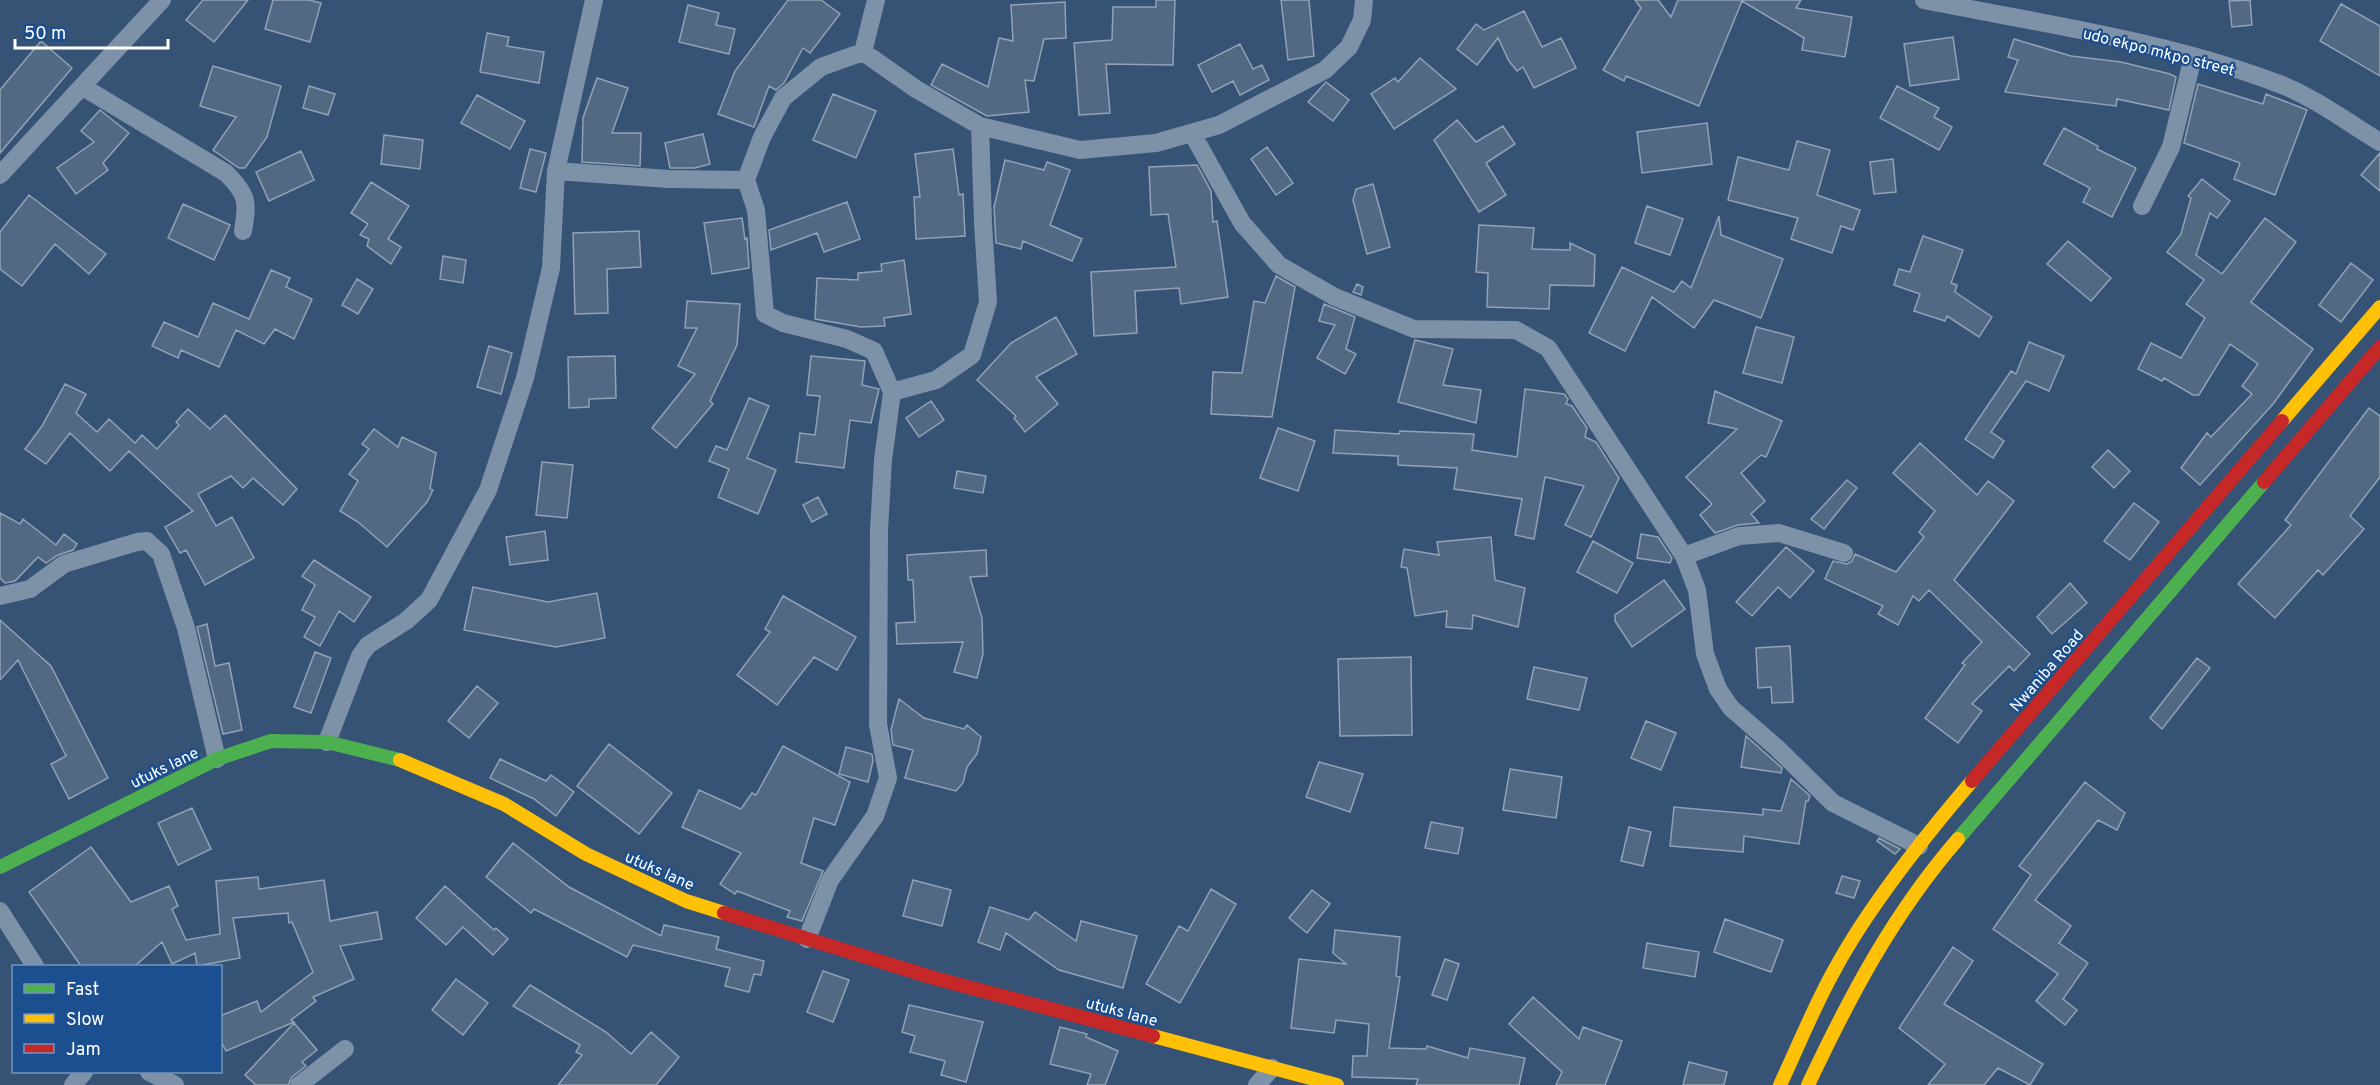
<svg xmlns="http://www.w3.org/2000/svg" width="2380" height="1085" font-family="Overpass,sans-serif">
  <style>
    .building { fill: #526984; stroke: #92a2b6; stroke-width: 1.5 }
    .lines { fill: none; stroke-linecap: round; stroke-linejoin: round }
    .street { stroke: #7d92a8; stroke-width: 18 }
    .fast { stroke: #4caf50; stroke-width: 14 }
    .slow { stroke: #ffc107; stroke-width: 14 }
    .jam { stroke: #c62828; stroke-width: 14 }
    .labels { text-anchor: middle; stroke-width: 4.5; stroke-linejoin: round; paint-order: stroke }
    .street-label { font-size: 16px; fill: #fff; stroke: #1b4f8f }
  </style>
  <rect width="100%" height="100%" fill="#365274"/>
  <path class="building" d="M203,0h45l-34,42 -28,-22z
    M273,0h36l12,3 -11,39 -45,-13z
    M788,0h33l19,14 -30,39 -7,-5 -19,35 -8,7 -7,-4 -15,41 -36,-13 17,-43z
    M1156,0h19l-2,65 -67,-1 4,49 -31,2 -5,-72 38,-3 1,-33h43z
    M1281,0h28l5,56 -26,4z
    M1635,0h23l13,17 7,-17h123l-5,8 56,9 -7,40 -43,-7 2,-12 -62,-37 -43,105 -73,-30 -2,5 -21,-11 38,-62z
    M2250,0l2,25 -20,2 -3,-26z
    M1065,2l1,36 -22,1 -10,42 -9,-1 4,32 -42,4 -56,-31 11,-21 46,23 11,-49 14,3 -2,-36z
    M2341,4l39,22v50l-60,-35z
    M688,5l31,8 -3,12 19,4 -6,25 -50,-12z
    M1524,11l18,36 19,-9 15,30 -42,20 -11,-21 -6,4 -8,-10 -11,-23 -21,27 -20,-16 19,-25 8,6z
    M487,33l22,4 -2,9 37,6 -5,31 -59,-11z
    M1953,37l6,42 -49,7 -6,-42z
    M2014,39l57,17 50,6 49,12 6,3 -7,33 -52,-11 -1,7 -111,-14 13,-32 -10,-3z
    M41,41l31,27 -72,85v-63z
    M1240,44l13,25 9,-4 7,15 -29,15 -7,-14 -21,11 -14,-27z
    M1420,58l36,31 -62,40 -23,-35 24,-16 3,4z
    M213,66l68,20 -14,51 -22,31h-6l-26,-18 23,-33 -36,-11z
    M597,78l31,10 -16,45h29l-1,33 -58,-4 1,-44z
    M1326,82l23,18 -16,21 -25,-19z
    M2198,84l65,20 3,-10 41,16 -32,85 -41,-16 6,-16 -56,-20z
    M309,86l26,8 -7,21 -25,-7z
    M1897,86l42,22 -5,9 18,10 -13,23 -59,-32z
    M833,94l43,17 -20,47 -43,-18z
    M477,95l48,26 -15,28 -49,-26z
    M100,110l29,23 -26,30 5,7 -32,24 -19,-26 37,-26 -13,-11z
    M1457,120l19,22 27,-16 12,18 -29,19 20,32 -27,17 -45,-72z
    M1707,123l5,41 -70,9 -5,-41z
    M2064,128l34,18 -1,3 39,19 -24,49 -29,-15 7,-14 -46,-24z
    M703,134l7,30 -15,4h-25l-5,-25z
    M384,135l39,5 -3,29 -39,-5z
    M1797,141l33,9 -13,45 43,15 -7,20 -12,-4 -9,27 -41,-14 7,-21 -70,-18 10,-43 51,13z
    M1267,147l26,36 -17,12 -25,-36z
    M530,149l16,4 -10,39 -16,-4z
    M953,149l6,46 4,-1 2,42 -49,3 -2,-42h6l-5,-43z
    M301,151l13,29 -45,21 -13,-29z
    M2380,153v38l-19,-16z
    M1893,159l3,33 -22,2 -4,-32z
    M1005,160l39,10 3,-8 23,8 -20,55 32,14 -10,22 -49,-20 -2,8 -25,-6 -2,-36z
    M1197,165l14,26 2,31 4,-1 11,76 -47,7 -2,-16 -44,3 2,42 -43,3 -3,-64 85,-5 -8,-53 -17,1 -2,-48z
    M2202,179l28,22 -13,17 -7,-5 -14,42 26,19 43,-56 31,24 -45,60 62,47 -40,55 -73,81 -19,-17 26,-35 4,4 41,-43 -10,-8 16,-22 -28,-20 -31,51h-6l-29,-17 -2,3 -24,-12 13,-26 30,15 24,-40 -19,-14 18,-24 -37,-28 14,-18 10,-36 -3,-2z
    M371,182l38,24 -21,33 13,8 -10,17 -24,-18 2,-7 -9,-4 8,-11 -17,-11z
    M1373,184l17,63 -23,7 -14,-54 3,-11z
    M29,195l77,59 -17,20 -34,-30 -33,42 -22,-17v-37z
    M847,202l13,37 -36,13 -7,-19 -46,17 -2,-20z
    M183,204l47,21 -16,35 -46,-22z
    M1647,206l36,13 -13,36 -35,-12z
    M1719,216l2,19 62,24 -22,59 -47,-18 -20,28 -42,-31 -27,54 -36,-18 33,-66 52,25 8,-11 9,7z
    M742,218l3,21 2,-1 2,30 -37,6 -8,-51z
    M1479,225l55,3 -2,21 38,1v-7l25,12 -1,31 -44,-1 -1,24 -62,-2 1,-34 -12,-1z
    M639,231l2,36 -34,2 1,44 -33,1 -2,-81z
    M1923,236l40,14 -12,33 6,2 -2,7 37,25 -13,20 -32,-21 -2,5 -31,-10 6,-17 -26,-9 5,-16 11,3z
    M2068,241l43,37 -20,23 -44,-37z
    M443,256l23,4 -3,23 -23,-4z
    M904,260l7,54 -27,4 1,8 -24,1 -46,-8 2,-41 41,2v-7l24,-2 -1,-7z
    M2351,263l22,17 -32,42 -22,-17z
    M271,270l19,8 -4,9 26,12 -18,40 -19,-10 -11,15 -28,-14 -17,37 -38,-17 -3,8 -26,-12 12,-24 34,15 15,-34 36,16z
    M1276,276l19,11 -23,130 -61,-3 2,-42 29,1 12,-72 11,2z
    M357,279l16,10 -15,25 -16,-9z
    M1357,284l6,3 -2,8 -8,-3z
    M687,301l53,3 -3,41 -27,56 3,3 -37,44 -24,-20 43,-54 -17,-8 19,-38h-12z
    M1324,304l31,13 -9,32 10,5 -11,20 -28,-16 18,-33 -16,-4z
    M1056,317l21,37 -41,23 22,27 -33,28 -11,-14 2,-2 -39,-36 34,-37z
    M1756,327l38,10 -12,46 -39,-10z
    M1415,340l38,9 -10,36 38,5 -5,33 -78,-21z
    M2029,342l35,14 -15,35 -23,-10 -35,51 13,9 -11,17 -28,-19 46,-68 5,3z
    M489,346l23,7 -11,41 -24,-7z
    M615,356l1,42 -27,1v8l-20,1 -1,-51z
    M811,356l54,5 -3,24 17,4 -8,34 -21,-3 -6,48 -48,-6 4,-29 15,2 5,-39 -13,-1z
    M65,384l21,10 -10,19 21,19 12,-13 26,24 7,-8 15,14 22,-24 -3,-3 12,-13 22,20 15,-14 72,74 -14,16 -30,-27 -10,10 -12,-12 -33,18 18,32 16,-9 22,41 -49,27 -19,-35 -6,3 -15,-26 28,-16 -64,-60 -19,20 -40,-38 -24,31 -21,-15 17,-23z
    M1525,389l39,5 4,5 -2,5 6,2 15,22 -2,9 11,5 23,36 -28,59 -26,-12 19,-39 -39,-9 -11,62 -19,-4 7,-36 -68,-10 3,-21 -59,-3v-9l-65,-3 2,-23 64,4 1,-3 74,3 -2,16 45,7z
    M1715,391l67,30 -16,36 -5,-2 -20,18 24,28 -14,13 8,9 -21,2 -23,8 -15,-18 12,-11 -26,-27 51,-48 -29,-6z
    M749,398l20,8 -22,52 29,12 -18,44 -40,-17 11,-28 -20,-8 7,-15 11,4z
    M931,401l13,19 -25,17 -13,-19z
    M2369,408l11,8v61l-30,39 14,13 -41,46 -5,-5 -43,48 -37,-34 53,-59 -6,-5z
    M1278,428l37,13 -17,50 -38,-13z
    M374,429l24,18 4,-10 34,16 -6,36 3,1 -6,12 -40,45 -29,-25 -18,-11 18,-30 -9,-7 20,-25 -7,-5z
    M1920,443l57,52 11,-14 26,20 -60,79 76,74 -16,17 -5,-5 -37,38 10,7 -24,32 -33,-25 40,-53 -3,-2 20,-21 -53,-52 -10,11 -6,-5 -15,29 -20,-11 5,-8 -58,-27 8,-18 14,3 5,-3 3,-7 41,18 28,-35 -5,-5 16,-21 -42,-38z
    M2108,450l22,21 -16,17 -22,-21z
    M542,462l31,3 -6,53 -31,-3z
    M957,471l29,5 -3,17 -29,-5z
    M1847,480l10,8 -33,41 -13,-10z
    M818,497l9,17 -15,8 -9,-17z
    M2134,503l25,19 -29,38 -26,-19z
    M0,513l20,11 3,-5 33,26 8,-11 13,10 -4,6 -15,5 -12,8 -8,-6 -23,24 -10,2 -5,-5z
    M545,531l3,29 -38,5 -4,-28z
    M1641,534l17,3 14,21 -2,5 -33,-5z
    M1491,537l4,43 30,8 -7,39 -45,-12 -1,14 -26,-2 1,-16 -32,5 -8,-48 -6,-1 3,-18 35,6 -2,-13z
    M1593,541l40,22 -16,30 -40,-21z
    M1786,547l28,24 -24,27 -12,-11 -26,29 -16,-14z
    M986,550l1,26 -17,1 12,41 1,36 -6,24 -23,-6 9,-30 -66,2 -1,-21 19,-1 -2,-42h-5l-1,-25z
    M314,560l57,37 -17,25 -15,-11 -19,35 -16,-9 11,-20 -13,-7 13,-25 -13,-9z
    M1664,580l21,29 -53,38 -17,-26v-6z
    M2070,583l17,20 -35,31 -15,-17z
    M473,587l75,15 49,-9 8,45 -49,9 -92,-17z
    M783,596l73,41 -19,33 -23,-13 -37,48 -40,-30 33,-43 -5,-3z
    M0,620l51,46 57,112 -39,21 -18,-35 15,-8 -48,-96 -18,20z
    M207,624l8,42 14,-3 13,67 -19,4 -26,-107z
    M1790,646l3,56 -21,1 -1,-16 -13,1 -2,-40z
    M315,652l16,6 -20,55 -17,-6z
    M1411,657l1,78 -72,1 -2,-77z
    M2197,658l13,10 -48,61 -12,-11z
    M1534,667l53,11 -8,32 -52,-11z
    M477,686l21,17 -29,35 -21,-17z
    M899,699l25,19 40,11 3,-4 14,12 -4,17 -10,13 -4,16 -7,8 -51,-13 8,-28 -20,-5 -2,-15z
    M1646,721l30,12 -15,37 -30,-12z
    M1746,736l36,32 -1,5 -40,-6z
    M609,744l63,49 -33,41 -62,-48z
    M783,746l67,36 -15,43 -21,-7 -13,45 22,8 -21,50 -15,-4 3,-6 -53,-20 -2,3 -15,-10 21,-31 -59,-26 17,-37 42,19 11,-16 4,2z
    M846,747l26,7 1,7 -5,21 -29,-8z
    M500,759l46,22 5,-6 23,17 -18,24 -22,-17 -44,-21z
    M1319,762l44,12 -13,38 -44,-15z
    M1510,769l52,8 -6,41 -53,-8z
    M1791,779l19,17 -2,5h-2l-7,43 -55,-8 -1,16 -73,-6 4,-39 89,8v-6l18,2z
    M2085,782l40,31 -8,17 -19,-10 -63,80 36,26 -12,17 29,20 -25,36 14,11 -12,15 -29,-24 22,-27 -65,-45 38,-54 -12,-9z
    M192,808l19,41 -33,16 -20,-42z
    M1431,822l32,6 -5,26 -33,-6z
    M1629,827l22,5 -8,34 -22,-5z
    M1879,838l21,11 -5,5 -18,-13z
    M513,843l56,44 92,49 3,-11 55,12 -3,12 48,12 -3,14 -7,-1 -5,18 -24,-6 5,-18 -97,-23 -6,12 -93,-48 -3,4 -45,-36z
    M91,847l40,55 38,-16 9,20 -6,3 14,31 34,-6 -4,-53 42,-4 1,12 65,-9 6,41 47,-9 5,27 -42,7 14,33 -41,18 3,4 -25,19 3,2 -68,29 -6,-12v-23l37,-15 4,11 52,-40 -21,-50 -3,1 -1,-10 -55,5 7,40 -43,8 -2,-13 -23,11 -10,-22 -27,24h-54l-52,-74z
    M1842,876l18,5 -6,17 -18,-5z
    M913,880l38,10 -9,36 -39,-10z
    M445,886l49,44 2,-2 12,11 -15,16 -30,-28 -17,18 -30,-27z
    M1211,889l25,15 -56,99 -34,-19 33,-58 9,5z
    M1312,890l18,14 -23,29 -18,-15z
    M990,907l39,13 6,-8 41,29 5,-20 56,15 -14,52 -64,-18 -53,-37 -6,17 -22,-8z
    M1725,919l58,21 -12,32 -57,-20z
    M1335,930l65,7 -4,39 4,1 -11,71 37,1 1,-3 41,12 2,-10 55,10 -6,27h-103l2,-6 -66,-2 1,-21h14l2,-32 -33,-4 -2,13 -43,-5 8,-69 47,5 -13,-11z
    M1647,943l52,9 -4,25 -52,-9z
    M1953,947l20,14 -29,43 99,60 -13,21 -32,-17 -14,17h-56l17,-21 -46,-36z
    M1445,959l14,5 -12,36 -15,-5z
    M823,971l26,9 -16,42 -26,-10z
    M456,979l32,24 -25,32 -31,-25z
    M530,985l76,47 25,22 20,-22 28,25 -23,28h-98l24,-30 -6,-3 4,-7 -67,-39z
    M1533,997l46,42 4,-12 39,14 -17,44h-49l6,-13 -53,-48z
    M909,1005l74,17 -17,60 -25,-7 4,-14 -35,-9 5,-16 -13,-4z
    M294,1023l23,27 -15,12 4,4 -14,11 -4,8h-32l-11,-10z
    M1060,1027l27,7 -1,3 32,14 -13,34h-18l4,-11 -41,-10z
    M1689,1062l38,10 -3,13h-41z"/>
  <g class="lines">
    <path class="street" d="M1924,0c119,24 244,41 358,85 33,13 68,39 98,57
      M863,52l53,37 64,37 100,24 76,-7 63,-18 106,-55 24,-23 13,-27 2,-20
      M863,52l13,-52
      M83,87l143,86c22,22 22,29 17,58
      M1192,133l50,90 37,42 56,32 79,32 102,1 32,18 136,208 13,34 8,64 13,35 13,19 46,40 56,55 86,43
      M556,171l113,8 77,1 16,-43 21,-39 38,-31 42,-15
      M0,175l162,-175
      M746,180l10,30 9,104 18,9 64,16 27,12 18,41 -9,68 -4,70 -1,194 10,54 -13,38 -45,64 -23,59
      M2142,206l29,-59 22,-90
      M892,392l44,-12 36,-25 16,-53 -5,-79 -3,-97
      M1684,556l55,-20 40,-3 65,20
      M0,596l30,-7 34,-25 73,-22 10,-1 14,13 25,74 31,131
      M327,742l33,-86 8,-11 38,-24 23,-21 59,-110 37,-112 26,-110 5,-97 38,-171
      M0,911l35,55
      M149,1072l26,13
      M73,1085l11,-13
      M299,1085l46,-36
      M1257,1085l15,-17"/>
    <path class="fast" d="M1958,839l306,-357
      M0,867l217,-108 54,-18 56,1 73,18"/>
    <path class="slow" d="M2282,421l98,-114
      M400,760l104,44 82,50 100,47 38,12
      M1153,1036l184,49
      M1780,1085c18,-38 34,-79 55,-116 34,-63 90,-133 137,-188
      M1808,1085c42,-89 85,-171 150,-246"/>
    <path class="jam" d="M2264,482l116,-135
      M1972,781l310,-360
      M724,913l210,65 219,58"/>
  </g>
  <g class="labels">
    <g class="street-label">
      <text transform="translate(2159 51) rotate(14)" y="6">udo ekpo mkpo street</text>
      <text transform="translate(2046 670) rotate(-49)" y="6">Nwaniba Road</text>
      <text transform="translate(164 767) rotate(-26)" y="6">utuks lane</text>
      <text transform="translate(660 870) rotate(24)" y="6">utuks lane</text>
      <text transform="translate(1122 1011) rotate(15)" y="6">utuks lane</text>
    </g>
  </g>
  <rect x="12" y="965" width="210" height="108" fill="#1b4f8f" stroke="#7695bc" stroke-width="1.5"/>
  <rect x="24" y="984" width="30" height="9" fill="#4caf50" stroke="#7695bc" stroke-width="1.5"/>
  <text x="66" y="995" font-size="18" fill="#ffffff">Fast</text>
  <rect x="24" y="1014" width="30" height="9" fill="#ffc107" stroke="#7695bc" stroke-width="1.5"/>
  <text x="66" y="1025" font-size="18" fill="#ffffff">Slow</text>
  <rect x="24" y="1044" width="30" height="9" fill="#c62828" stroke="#7695bc" stroke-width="1.5"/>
  <text x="66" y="1055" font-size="18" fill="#ffffff">Jam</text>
  <path d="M15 39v9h153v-9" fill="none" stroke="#ffffff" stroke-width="3"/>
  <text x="24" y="39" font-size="18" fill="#ffffff" stroke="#1b4f8f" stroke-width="4.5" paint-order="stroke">50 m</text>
</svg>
